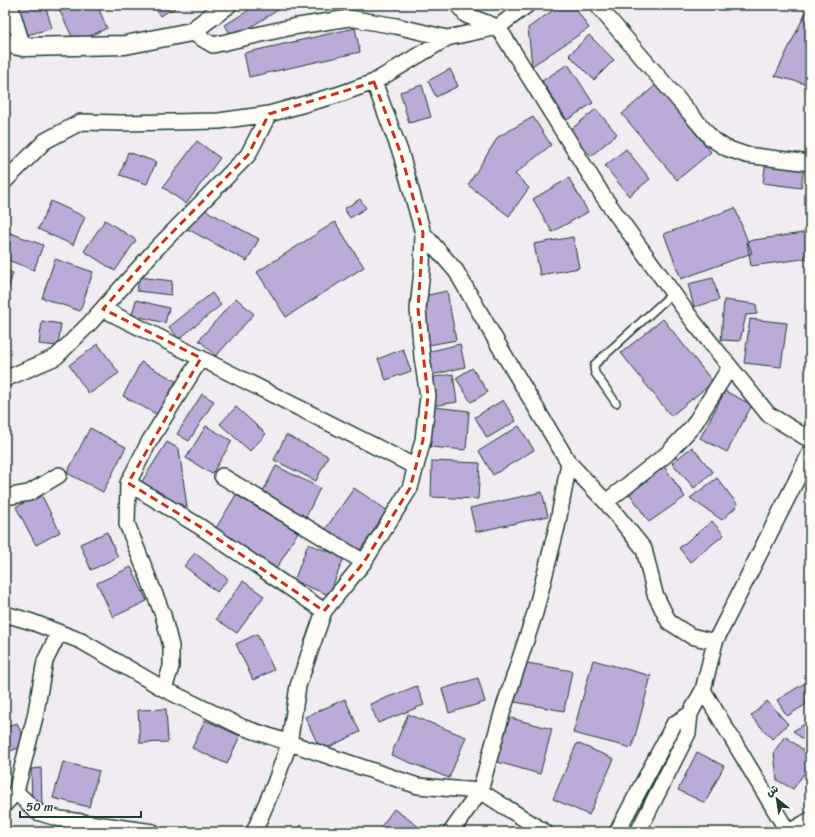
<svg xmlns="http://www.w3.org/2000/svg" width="815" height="837" font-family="Sriracha,'Playpen Sans Arabic',sans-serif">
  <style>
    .building { fill: #bcaad9; stroke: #1f3d34 }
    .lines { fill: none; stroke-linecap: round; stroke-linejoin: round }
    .service-casing { stroke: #1f3d34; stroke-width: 10 }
    .minor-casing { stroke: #1f3d34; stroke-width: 18 }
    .tertiary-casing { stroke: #1f3d34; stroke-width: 21 }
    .service { stroke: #fdfcf7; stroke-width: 7 }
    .minor { stroke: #fdfcf7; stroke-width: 15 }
    .tertiary { stroke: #fdfcf7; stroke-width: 18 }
    .marked { fill: none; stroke: #c8321e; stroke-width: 3; stroke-dasharray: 8 5; stroke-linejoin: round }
  </style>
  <rect width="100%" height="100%" fill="#f0ecf1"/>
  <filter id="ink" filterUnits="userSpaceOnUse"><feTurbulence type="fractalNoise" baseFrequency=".025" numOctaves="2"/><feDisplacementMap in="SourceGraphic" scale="8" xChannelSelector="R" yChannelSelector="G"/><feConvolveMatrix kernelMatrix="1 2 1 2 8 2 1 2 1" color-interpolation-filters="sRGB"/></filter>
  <g filter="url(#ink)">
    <path class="building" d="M11,5h34l7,23 -32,9z
      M57,5h40l10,23 -32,15z
      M154,5h26l-20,11z
      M257,5h18l3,5 -45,28 -8,-13z
      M560,5h13l16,23 -57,38 -4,-38z
      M806,12l4,2v71l-35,-9z
      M355,28l5,24 -111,25 -5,-24z
      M589,35l25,25 -20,20 -25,-25z
      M568,64l25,39 -26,17 -25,-39z
      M450,69l8,17 -22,11 -8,-16z
      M422,85l9,32 -22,6 -9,-31z
      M656,85l55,67 -34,28 -55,-66z
      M596,109l21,25 -26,22 -22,-25z
      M533,117l18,28 -36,29 14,14 -20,28 -41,-31 30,-48z
      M197,141l23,17 -34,46 -23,-17z
      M626,149l24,30 -21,17 -24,-30z
      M128,152l28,10 -9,22 -27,-9z
      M766,160l38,5 -3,23 -38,-5z
      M569,178l19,34 -36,20 -19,-33z
      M360,199l6,9 -16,10 -6,-9z
      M51,201l34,16 -12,28 -35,-16z
      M192,203l67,36 -12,22 -67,-36z
      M735,208l17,45 -71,26 -17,-45z
      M105,220l31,20 -21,31 -31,-20z
      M335,222l29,45 -78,50 -29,-45z
      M5,231l38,14 -9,25 -29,-11z
      M810,232v26l-59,8 -4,-25z
      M573,237l6,31 -39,7 -6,-31z
      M55,259l38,13 -13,39 -38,-13z
      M5,270l8,3 -7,23h-1z
      M139,277l33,4 -1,14 -34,-4z
      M713,278l6,22 -25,7 -6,-23z
      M447,291l9,49 -27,5 -10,-48z
      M212,293l9,12 -42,34 -10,-12z
      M236,298l18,16 -38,42 -17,-16z
      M136,300l33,8 -4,15 -33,-8z
      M724,300l32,4 1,10 -11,1 -6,26 -19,-1z
      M663,319l50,63 -42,34 -50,-63z
      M750,319l37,4 -6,44 -37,-4z
      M42,321l19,3 -3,22 -19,-2z
      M98,344l21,29 -30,21 -20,-29z
      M460,344l5,23 -33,8 -5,-23z
      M403,349l8,22 -25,9 -8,-21z
      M141,362l35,19 -18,34 -35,-19z
      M472,368l16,24 -17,10 -15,-24z
      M453,374l4,28 -25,4 -4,-28z
      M725,391l27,14 -25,47 -27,-14z
      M202,394l12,7 -25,40 -12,-7z
      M503,400l13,21 -29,17 -12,-21z
      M236,407l30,27 -16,17 -30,-27z
      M434,407l35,4 -3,39 -36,-3z
      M206,426l26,15 -20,33 -26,-16z
      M519,426l15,24 -41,25 -14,-24z
      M90,428l36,19 -23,45 -36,-19z
      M286,435l42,21 -12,25 -42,-21z
      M167,442l12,7 8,58 -48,-21z
      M692,447l21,25 -19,16 -22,-25z
      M432,461l48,2 -2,36 -47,-2z
      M276,466l44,22 -15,31 -45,-22z
      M664,466l21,31 -36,25 -21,-31z
      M717,478l21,27 -16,15 -32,-22z
      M354,488l34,23 -31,43 -33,-23z
      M542,492l6,24 -72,16 -6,-24z
      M41,494l19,38 -24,13 -20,-38z
      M236,495l62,37 -23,39 -62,-38z
      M712,521l12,14 -34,27 -11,-14z
      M107,532l11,25 -27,13 -11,-26z
      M308,544l36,13 -15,38 -35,-14z
      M195,553l33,26 -11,13 -33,-26z
      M131,567l16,34 -34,16 -16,-34z
      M243,581l21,15 -27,37 -21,-14z
      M257,634l17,36 -21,10 -17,-36z
      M593,660l58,16 -19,72 -59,-15z
      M522,662l50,9 -8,40 -49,-9z
      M478,678l7,24 -36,11 -7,-24z
      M810,680v22l-23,14 -10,-16z
      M417,686l7,19 -46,18 -8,-19z
      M345,699l15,33 -39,19 -16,-34z
      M767,701l21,23 -16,15 -21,-23z
      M166,709l2,33 -28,1 -2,-33z
      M408,714l58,23 -17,41 -58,-23z
      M507,717l45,12 -12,45 -46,-13z
      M205,720l35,16 -13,28 -35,-16z
      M810,721v24l-17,-14z
      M17,723l9,22 -21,8v-25z
      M785,736l25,19v10l-17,24 -16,-9 -3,-28z
      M577,743l37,16 -25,56 -36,-16z
      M697,752l27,14 -19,37 -27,-13z
      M63,762l36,9 -10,36 -36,-9z
      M41,768l1,37h-10l-1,-36z
      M394,809l32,23h-49z
      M301,825l10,7h-14z"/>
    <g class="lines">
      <g class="service-casing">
        <path id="service" d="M616,403l-21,-30 -1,-5 1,-4 78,-71"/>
      </g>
      <g class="minor-casing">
        <path id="minor" d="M10,5l13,42
          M458,5l8,10 31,12
          M527,5l-29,22 105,169 90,125 75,93 42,26
          M597,5l115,134 14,9 20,7 64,8
          M191,32l22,13 79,-18 57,-9 47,8 51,12 51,-11
          M5,181l40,-40 36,-19 41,1 97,-2 50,-7 68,-19 37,-13 73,-44
          M423,233l33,38 46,80 67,112 37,39 38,47 11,45 14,28 22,14 24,6
          M103,309l313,158
          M5,379l51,-22 34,-34 64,-72 94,-96 21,-41
          M222,476l142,86
          M128,483l71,43 125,85
          M5,497l24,-4 30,-18
          M606,502l61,-48 26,-28 37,-59
          M5,614l27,8 49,19 83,48 78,38 176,59 62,5 65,41
          M164,689l7,-22v-21l-8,-31 -36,-91 1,-41 21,-41 52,-84
          M703,690l85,142
          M16,792l21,20 23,7 93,13
          M5,804l11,-12 19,-75 10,-56 14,-28
          M254,832l21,-49 14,-39 9,-58 26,-75 40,-49 46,-74 13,-48 5,-44 -6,-39 -4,-48 4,-39 1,-37 -22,-79 -27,-72
          M451,832l29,-41 23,-81 32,-97 22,-86 12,-64
          M617,832l57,-108 16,-10 13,-24 12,-48 95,-189
          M638,832l50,-99 2,-19
          M789,832l21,-12"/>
      </g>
      <g class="tertiary-casing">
        <path id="tertiary" d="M5,43l18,4 102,-2 66,-13 36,-27"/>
      </g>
      <use href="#service" class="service"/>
      <use href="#minor" class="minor"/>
      <use href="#tertiary" class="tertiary"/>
    </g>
  </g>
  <path class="marked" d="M374,82l27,72 22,79 -5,76 10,87 -5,44 -13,48 -46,74 -40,49 -125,-85 -71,-43 73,-125 -98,-49 51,-58 94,-96 21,-41z"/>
  <rect width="815" height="837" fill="none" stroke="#fdfcf7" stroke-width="20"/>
  <rect x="10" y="10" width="795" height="817" fill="none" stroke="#1f3d34" stroke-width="1.5" filter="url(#ink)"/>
  <g transform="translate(777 799) rotate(330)" stroke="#fdfcf7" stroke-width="3" paint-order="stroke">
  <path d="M0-3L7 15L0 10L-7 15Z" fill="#1f3d34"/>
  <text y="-6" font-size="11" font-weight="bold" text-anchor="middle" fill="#1f3d34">ش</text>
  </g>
  <path d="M20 811v6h121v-6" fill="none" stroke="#1f3d34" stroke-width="2"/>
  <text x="26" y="811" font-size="12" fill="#1f3d34" stroke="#fdfcf7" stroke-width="3" paint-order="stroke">50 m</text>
</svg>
